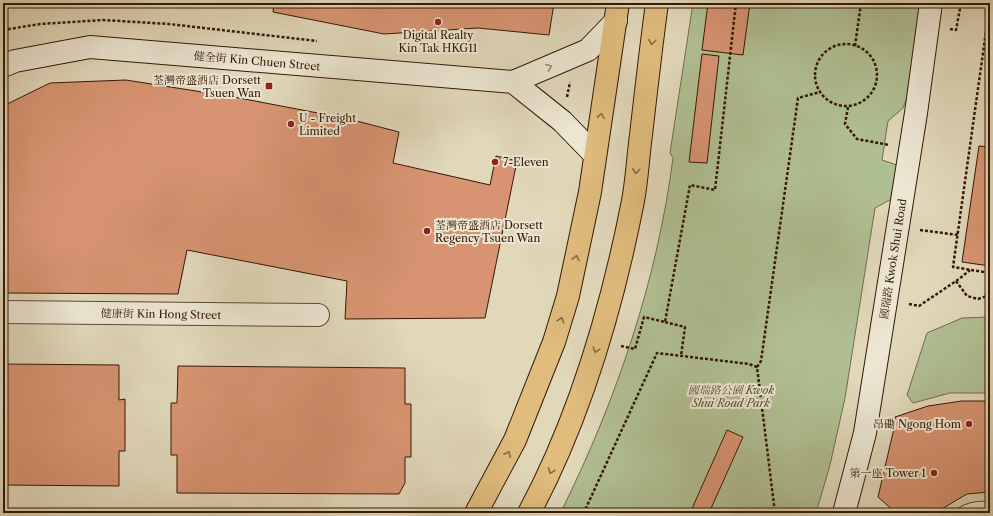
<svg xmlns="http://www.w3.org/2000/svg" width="993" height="516" font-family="'Libre Caslon Text','Noto Serif TC',serif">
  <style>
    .green { fill: #b0bf92; stroke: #726c4b }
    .building { fill: #d89472; stroke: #351804 }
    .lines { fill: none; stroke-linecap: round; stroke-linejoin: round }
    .lane-casing { stroke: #604832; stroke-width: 13 }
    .street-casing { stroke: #604832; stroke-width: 24 }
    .secondary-casing { stroke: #351804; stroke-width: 24 }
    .primary-casing { stroke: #351804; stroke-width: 24 }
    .path { stroke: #351804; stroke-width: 2.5; stroke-dasharray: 3 2; stroke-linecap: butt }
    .lane { stroke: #ece6d2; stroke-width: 11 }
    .street { stroke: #ece6d2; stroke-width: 22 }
    .secondary { stroke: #ece6d2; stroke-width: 22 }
    .primary { stroke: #e0bc7d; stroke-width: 22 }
    .oneway { stroke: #8a6a40 }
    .oneway2 { stroke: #9a8975 }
    .poi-dot { fill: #8f2418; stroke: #ece6d2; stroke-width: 1.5 }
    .labels { text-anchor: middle; stroke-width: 4; stroke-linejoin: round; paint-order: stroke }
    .poi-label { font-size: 11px; fill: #351804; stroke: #ece6d2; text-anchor: end }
    .street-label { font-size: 11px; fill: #351804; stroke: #ece6d2 }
    .park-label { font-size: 11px; font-style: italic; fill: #5a4a2f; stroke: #ece6d2 }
  </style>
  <rect width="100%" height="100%" fill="#e1d8ba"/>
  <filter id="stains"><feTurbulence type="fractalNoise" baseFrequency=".005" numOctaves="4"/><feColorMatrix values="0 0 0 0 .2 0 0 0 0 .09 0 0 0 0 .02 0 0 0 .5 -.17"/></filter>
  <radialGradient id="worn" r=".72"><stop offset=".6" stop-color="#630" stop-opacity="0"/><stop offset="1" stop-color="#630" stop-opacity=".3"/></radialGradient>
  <path class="green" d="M693,3h227l-7,79 -10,26 -15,13 -6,39 18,6 -3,30 -22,12 -30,190 -15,67 -14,48h-258l2,-4 2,1c55,-112 95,-229 111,-352l-3,-5z
    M990,317v76h-40l-37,10 -6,-8 20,-62 35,-15z"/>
  <path class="building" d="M274,3h280l-5,32 -71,-7 -94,6 -111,-22z
    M708,3h42l-7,52 -41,-5z
    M702,54l17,2 -12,107 -18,-1z
    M126,80l108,17 115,22 50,13 -6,31 97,22 6,-29 21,5 -32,157 -140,1 2,-38 -160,-31 -9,44 -175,-1v-187l47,-23z
    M979,146l11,1v119l-28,-4z
    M3,364l116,1v35l6,-1v52h-6v35l-116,-1z
    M178,366l227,2v36h6v53h-6v26l-6,11 -222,-1v-38h-6v-52h6z
    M962,401h28v91l-23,2 -32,19h-39l-18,-16 17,-73v-7l33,-11z
    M727,430l16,7 -34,76h-19z"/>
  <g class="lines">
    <g class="lane-casing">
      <path id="lane" d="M962,513c9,-6 17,-7 28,-5"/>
    </g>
    <g class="street-casing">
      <path id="street" d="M3,312l315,3"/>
    </g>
    <g class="secondary-casing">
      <path id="secondary" d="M3,66l12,-5 75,-14 423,35 75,-32 28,-29
        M513,82l49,39 33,34
        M844,513l21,-80 51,-320 15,-110"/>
    </g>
    <g class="primary-casing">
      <path id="primary" d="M476,513l39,-73 39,-98 14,-46 22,-104 28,-189
        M529,513c52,-97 83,-205 104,-312 4,-21 5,-44 8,-66 5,-44 10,-88 16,-132"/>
    </g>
    <path class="path" d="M990,3l-37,264 37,6
      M950,29l6,1 5,-27
      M3,30l37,-6 63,-4 66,4 148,17
      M815 75a31 31 0 1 1 62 0a31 31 0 1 1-62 0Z
      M855,46l6,-43
      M567,97l3,-15
      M848,107l-3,17 12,15 32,6
      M920,230l38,5
      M956,281l11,15 11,3 12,-4
      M909,304l10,2 40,-27 11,-9
      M665,322l20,5 -4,29
      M621,346l14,3 9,-32 21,5 25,-137 25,5 21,-187
      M757,367l4,-6 37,-263 22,-6
      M596,513l-10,-5 71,-155 92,11 8,3 18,146"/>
    <use href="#lane" class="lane"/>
    <use href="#street" class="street"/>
    <use href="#secondary" class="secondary"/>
    <use href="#primary" class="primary"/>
  </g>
  <defs><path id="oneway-chevron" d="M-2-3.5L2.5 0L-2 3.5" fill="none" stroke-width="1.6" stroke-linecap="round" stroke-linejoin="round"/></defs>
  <g class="oneway">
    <use href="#oneway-chevron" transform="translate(652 42) rotate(97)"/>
    <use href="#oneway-chevron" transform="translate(601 116) rotate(-81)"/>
    <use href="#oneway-chevron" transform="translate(636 171) rotate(97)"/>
    <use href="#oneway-chevron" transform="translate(576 258) rotate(-78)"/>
    <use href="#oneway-chevron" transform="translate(561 320) rotate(-73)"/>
    <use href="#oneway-chevron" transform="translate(596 350) rotate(106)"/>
    <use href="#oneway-chevron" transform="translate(508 454) rotate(-63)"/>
    <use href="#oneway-chevron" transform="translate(551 471) rotate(112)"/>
  </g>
  <use class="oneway2" href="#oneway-chevron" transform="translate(549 67) rotate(-22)"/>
  <g class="poi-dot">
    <circle cx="438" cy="22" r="4"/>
    <rect x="265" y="82" width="8" height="8" rx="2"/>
    <circle cx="291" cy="124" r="4"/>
    <circle cx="495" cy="162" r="4"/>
    <circle cx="427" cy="231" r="4"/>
    <circle cx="969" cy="424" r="4"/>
    <circle cx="934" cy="473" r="4"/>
  </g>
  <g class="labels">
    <g class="poi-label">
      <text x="438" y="39" text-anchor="middle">Digital Realty<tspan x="438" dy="13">Kin Tak HKG11</tspan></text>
      <text x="261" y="84">荃灣帝盛酒店 Dorsett<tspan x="261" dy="13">Tsuen Wan</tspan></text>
      <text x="299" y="122" text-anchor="start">U - Freight<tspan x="299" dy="13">Limited</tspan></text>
      <text x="503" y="166" text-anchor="start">7-Eleven</text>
      <text x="435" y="229" text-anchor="start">荃灣帝盛酒店 Dorsett<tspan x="435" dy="13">Regency Tsuen Wan</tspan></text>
      <text x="961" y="428">昂磡 Ngong Hom</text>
      <text x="926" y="477">第一座 Tower 1</text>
    </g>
    <g class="street-label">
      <text transform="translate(257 61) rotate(5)" y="4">健全街 Kin Chuen Street</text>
      <text transform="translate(893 259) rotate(-81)" y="4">國瑞路 Kwok Shui Road</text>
      <text transform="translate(161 314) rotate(1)" y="4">健康街 Kin Hong Street</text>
    </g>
    <g class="park-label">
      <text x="731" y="394">國瑞路公園 Kwok<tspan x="731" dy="13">Shui Road Park</tspan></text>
    </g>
  </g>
  <rect width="993" height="516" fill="none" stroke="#e1d8ba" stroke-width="16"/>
  <rect x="4" y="4" width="985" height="508" fill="none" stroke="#351804" stroke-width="2"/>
  <rect x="8" y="8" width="977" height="500" fill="none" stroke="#351804"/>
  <rect width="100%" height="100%" filter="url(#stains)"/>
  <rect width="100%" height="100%" fill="url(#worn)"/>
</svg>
